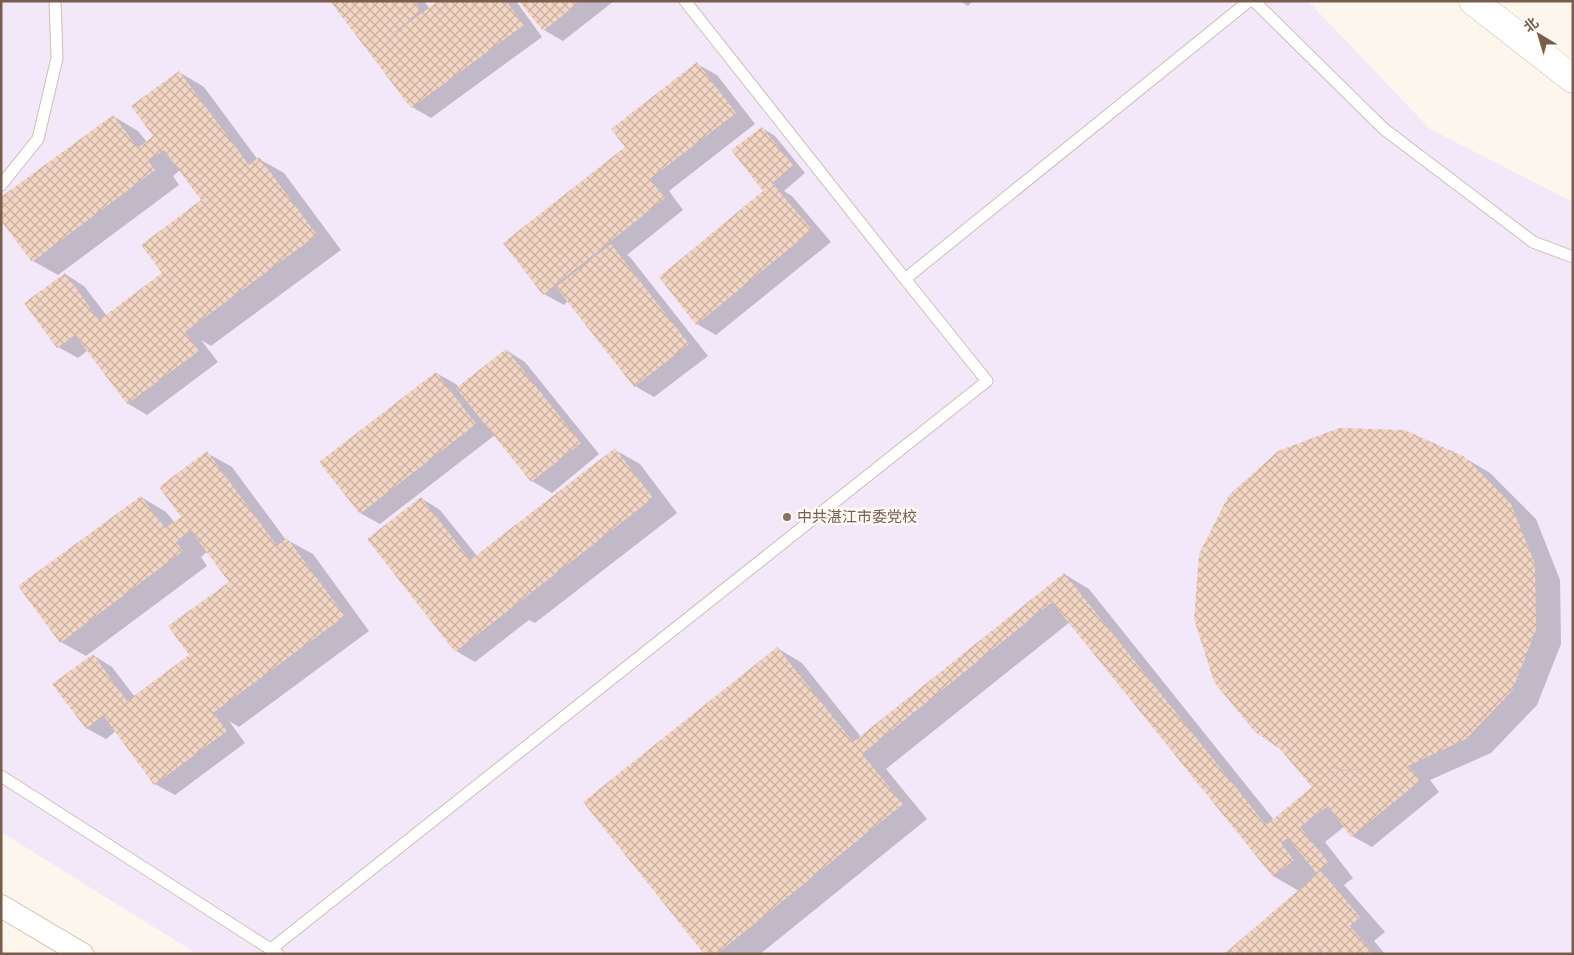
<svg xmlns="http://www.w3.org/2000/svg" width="1574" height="955" font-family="'Sofia Sans Condensed','Noto Sans SC',sans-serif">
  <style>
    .education { fill: #f3e8fa }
    .shadow { fill: #0003 }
    .building { fill: url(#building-cross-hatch); fill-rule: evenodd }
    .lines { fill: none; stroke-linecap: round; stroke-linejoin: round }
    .lane-casing { stroke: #d1beb0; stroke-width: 13 }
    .street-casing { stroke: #d1beb0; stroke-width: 24 }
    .secondary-casing { stroke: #d6c0b0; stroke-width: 29 }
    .lane { stroke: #fff; stroke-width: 11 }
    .street { stroke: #fff; stroke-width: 22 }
    .secondary { stroke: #fff; stroke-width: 28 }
    .education-dot { fill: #8d6e63; stroke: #fffaf3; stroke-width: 2 }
    .labels { text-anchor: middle; stroke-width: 5; stroke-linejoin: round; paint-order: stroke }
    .education-label { font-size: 15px; fill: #785e54; stroke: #fffaf3; text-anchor: start }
  </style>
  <defs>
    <pattern id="building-cross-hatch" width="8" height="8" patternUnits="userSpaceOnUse" patternTransform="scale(1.25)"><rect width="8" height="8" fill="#f3d5c3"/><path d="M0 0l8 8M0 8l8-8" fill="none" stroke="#cab0a1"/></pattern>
  </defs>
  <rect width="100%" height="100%" fill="#fdf6ec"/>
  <path class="education" d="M1,1h1307l122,128 143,73v752h-1376l-196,-122z"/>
  <path class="shadow" d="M332,1h92l6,8 10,-8h76l26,36 -111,81 -19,-11z
    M521,1h93l-51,40 -19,-11z
    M960,1h13l-5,5z
    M697,64l20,11 38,49 -86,67 14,19 -56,45 3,2 78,99 -54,41 -19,-11 -67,-85 -4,4 -20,-11 83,-147z
    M179,72l25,15 54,73 1,-1 25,14 57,77 -130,96 -10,-6 17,22 -71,53 -20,-12 -39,-53 -10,8 -20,-11 7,-73 19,12 23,30 56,-42 40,-73 -23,-31 -7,6 6,9 -121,90 -25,-14 80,-145 25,15 9,11 8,-6z
    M762,128l13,8 30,37 -21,18 8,5 39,46 -115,93 -19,-11 -36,-47 103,-86z
    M506,350l19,12 74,92 -47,39 -20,-12 -37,-46 -115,89 -20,-11 76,-140 20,11 3,4z
    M615,450l25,14 37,49 -142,110 -6,-3 -54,42 -19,-11 -35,-153 19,12 37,46z
    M207,453l25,14 54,73h1l26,14 56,77 -130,96 -10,-6 16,22 -70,52 -20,-11 -39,-53 -10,8 -20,-11 7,-73 19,12 23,30 56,-42 40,-73 -23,-31 -7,6 6,9 -121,90 -25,-14 80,-145 25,15 9,11 8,-6z
    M1465,458l25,15 46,46 24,61 1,64 -24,61 -46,48 -61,27 9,12 -67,55 -20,-11 -7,-10 -20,16 28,36 -9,7 41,47 -11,9 11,13h-159l73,-63 -26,-15 -203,-254 -184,147 41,50 -167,135h-54l71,-306 25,15 59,74 203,-163 25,15 185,231 38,-31z"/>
  <path class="building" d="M330,1h84l7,10 -36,29 53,-39h68l18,24 -113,83z
    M519,1h62l-38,30z
    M697,62l39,51 -86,66 15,19 -122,97 -40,-52 122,-96 -14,-18z
    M179,71l70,94 10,-8 58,78 -132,97 14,19 -72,53 -52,-69 -18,13 -33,-45 41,-30 34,47 63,-47 -21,-28 60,-45 -37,-50 -16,11 7,9 -123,92 -31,-41v-24l112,-82 25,33 15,-12 -22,-30z
    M762,127l31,38 -21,18 40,47 -116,95 -37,-48 104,-86 -32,-41z
    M611,244l78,100 -55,43 -78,-100z
    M506,349l75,94 -50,39 -75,-94z
    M436,372l40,52 -116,90 -41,-52z
    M1339,428l66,2 60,27 46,47 24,60 1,66 -24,61 -46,48 -58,27 13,14 -70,57 -23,-31 -28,21 29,36 -9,7 40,47 -10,9 24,28h-50l-3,-3 -3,3h-94l93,-80 -29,-36 -7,5 13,17 -21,17 -221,-275 -190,152 41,50 -186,150h-13l-121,-152 194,-155 76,95 211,-169 202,252 46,-38 -32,-38 -25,-17 -41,-50 -20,-63 5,-65 30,-59 49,-44zM1330,766l11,4 24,-1 -24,2z
    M615,448l38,50 -198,154 -88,-113 54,-42 49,63z
    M207,451l70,95 10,-8 58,78 -132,97 14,18 -73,54 -51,-70 -17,14 -34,-45 41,-30 34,47 62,-46 -21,-29 61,-44 -38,-51 -15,11 7,9 -123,92 -42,-57 123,-90 24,32 16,-11 -22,-30z"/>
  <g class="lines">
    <g class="lane-casing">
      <path id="lane" d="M685,1l220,278
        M1254,1l130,128 149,113 40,15
        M1,185l37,-46 19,-81 -2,-57
        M1,776l277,178
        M271,949l716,-568 -82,-102 344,-278"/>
    </g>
    <g class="street-casing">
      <path id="street" d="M1,906l81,48"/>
    </g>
    <g class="secondary-casing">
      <path id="secondary" d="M1473,1l100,78"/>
    </g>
    <use href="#lane" class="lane"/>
    <use href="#street" class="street"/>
    <use href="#secondary" class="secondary"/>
  </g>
  <circle class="education-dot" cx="787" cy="517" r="5"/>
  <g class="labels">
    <g class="education-label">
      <text x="797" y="522">中共湛江市委党校</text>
    </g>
  </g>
  <rect width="1574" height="955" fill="none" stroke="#7a5c4d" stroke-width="5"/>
  <g transform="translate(1539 35) rotate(322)" stroke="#fffaf3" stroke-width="4" paint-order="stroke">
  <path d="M0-4L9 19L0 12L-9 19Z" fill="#7a5c4d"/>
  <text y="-8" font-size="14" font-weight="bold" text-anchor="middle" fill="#7a5c4d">北</text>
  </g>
</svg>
